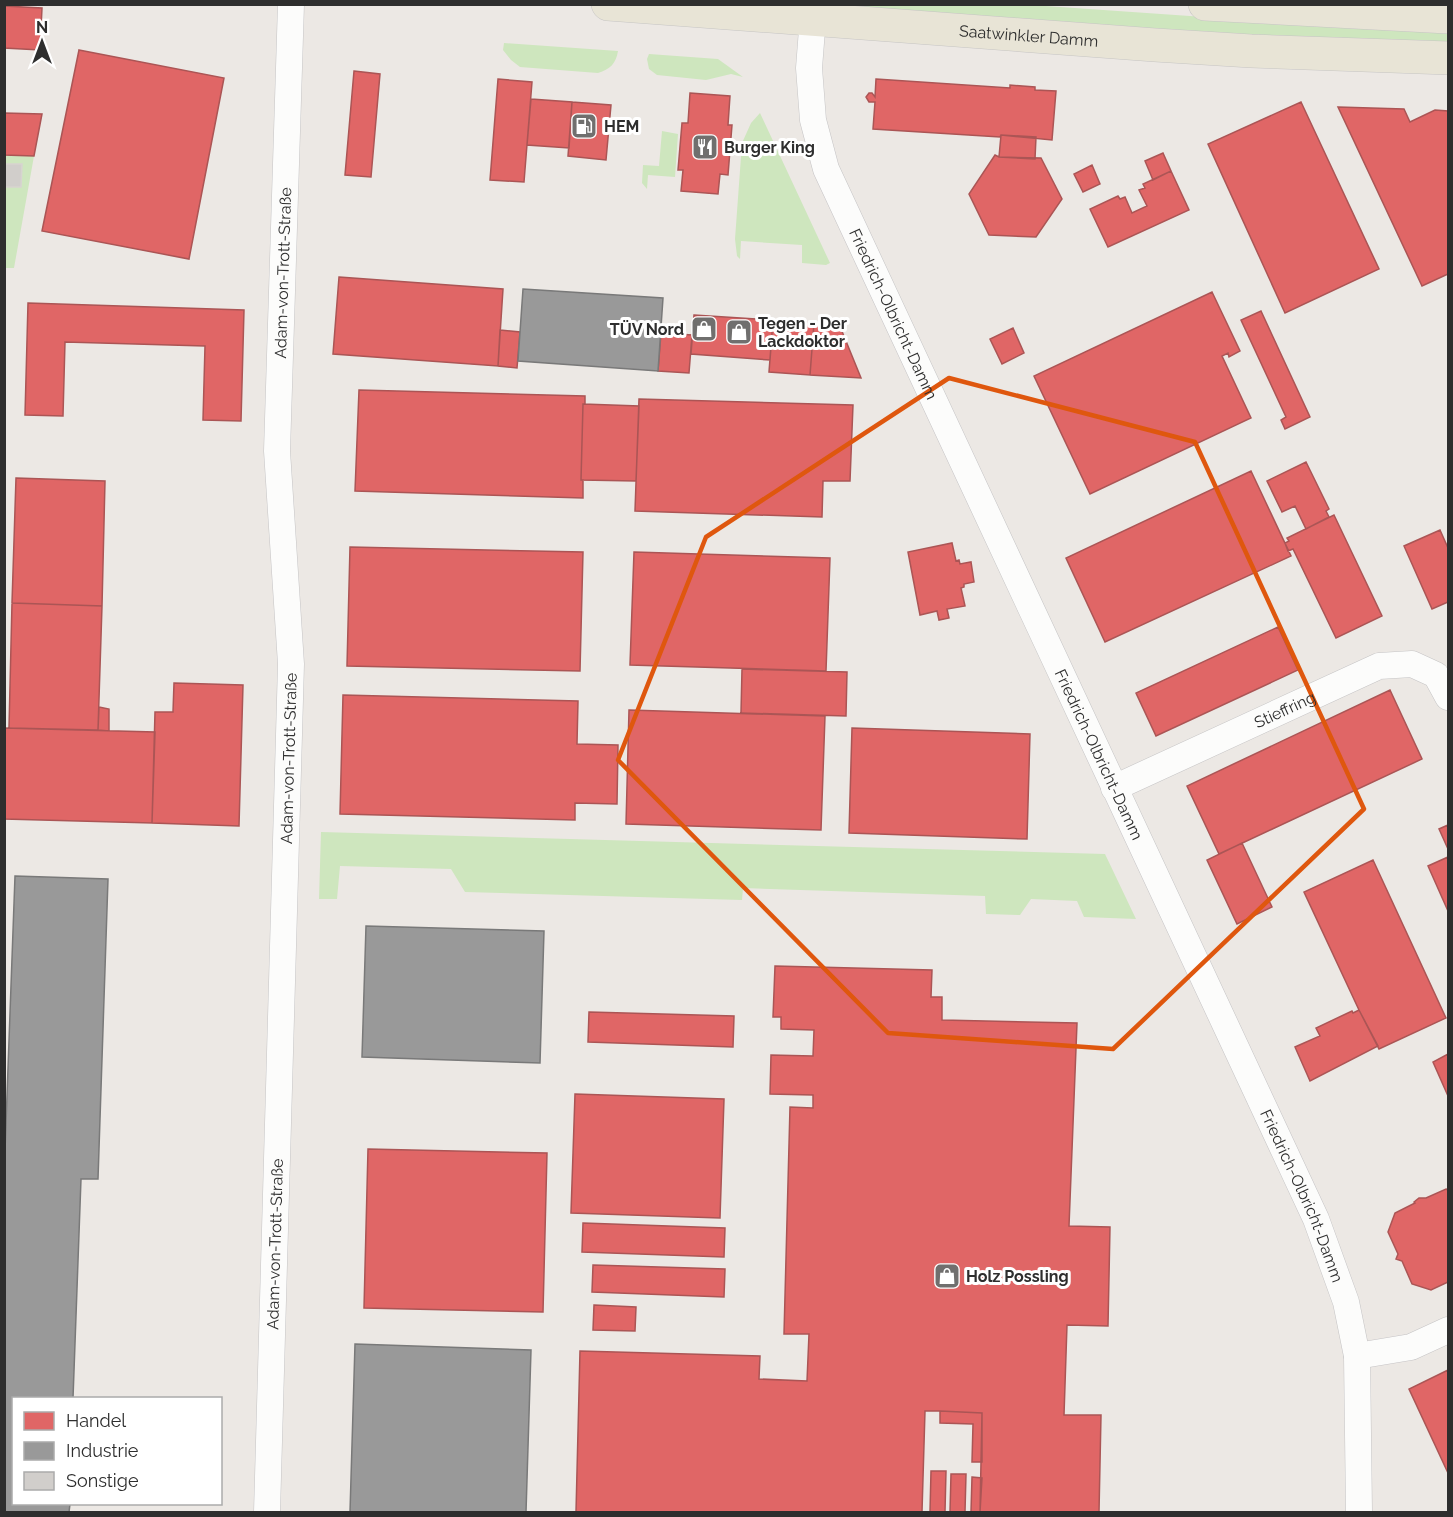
<svg xmlns="http://www.w3.org/2000/svg" width="1453" height="1517" font-family="Raleway,sans-serif">
  <style>
    .green { fill: #cee6be }
    .shops { fill: #e06666; stroke: #ab5555; stroke-width: 1.5 }
    .industry { fill: #999; stroke: #797979; stroke-width: 1.5 }
    .building { fill: #d1cecb; stroke: #d7d4d0; stroke-width: 1.5 }
    .lines { fill: none; stroke-linecap: round; stroke-linejoin: round }
    .minor-casing { stroke: #c5c4c5; stroke-width: 27 }
    .major-casing { stroke: #c6c5c4; stroke-width: 34 }
    .minor { stroke: #fcfcfb; stroke-width: 26 }
    .major { stroke: #e8e4d6; stroke-width: 33 }
    .marked { fill: none; stroke: #df570e; stroke-width: 4.5; stroke-linejoin: round }
    .labels { text-anchor: middle; stroke-width: 6; stroke-linejoin: round; paint-order: stroke }
    .street-label { font-size: 16px; fill: #2e2e2e; stroke: #fff }
    .poi-label { font-size: 16px; font-weight: bold; fill: #2e2e2e; stroke: #fff; text-anchor: start }
  </style>
  <rect width="100%" height="100%" fill="#ece8e4"/>
  <path class="green" d="M849,4h168l216,15 215,9v19l-601,-35z
    M504,43l114,8c-2,13 -8,18 -20,22l-78,-6 -9,-7 -8,-10z
    M649,54l69,5 25,18 -12,-3 -25,6 -49,-5 -8,-6 -2,-10z
    M760,113l70,150 -4,2 -24,-2v-18l-61,-4 -1,18 -3,-3 -2,-17 7,-96 9,-20z
    M662,131l16,3 -3,43 -27,-2 -1,14 -5,-6 1,-18 16,1z
    M4,155l30,1 -20,112h-9z
    M321,832l784,22 31,65 -52,-2 -7,-16 -46,-2 -11,16 -34,-1 -1,-18 -242,-8 -1,12 -277,-8 -14,-23 -111,-3 -3,33h-18z"/>
  <path class="shops" d="M4,6l38,2 -2,42 -36,-2z
    M79,50l145,28 -35,181 -147,-28z
    M354,71l26,3 -9,103 -26,-2z
    M498,79l34,3 -8,100 -34,-2z
    M876,79l134,9v-3l25,2v3l21,1 -4,49 -51,-5 -1,2 -127,-8 2,-27h-6l-3,-5 3,-4h3l3,4z
    M690,93l40,3 -2,29h4l-4,50 -8,-1 -2,20 -37,-3 2,-21h-5l4,-47h6z
    M531,99l41,3 -3,46 -42,-3z
    M572,102l39,3 -5,55 -38,-4z
    M1301,102l78,167 -94,44 -77,-169z
    M1338,107l66,2 6,13 25,-12 13,1v163l-26,12z
    M4,113l38,1 -8,42 -30,-1z
    M1001,135l35,2 -1,22 -36,-2z
    M1163,153l8,18 -18,9 -8,-19z
    M995,155l4,2 42,1 21,41 -26,38 -47,-2 -20,-41z
    M1092,165l8,19 -17,8 -9,-18z
    M1171,171l18,39 -81,37 -18,-38 28,-13 2,3 5,-2 7,16 15,-7 -8,-16 6,-2 -2,-4z
    M339,277l164,12 -5,77 -165,-12z
    M1212,292l28,59 -11,6 -1,-4 -6,3 29,62 -161,76 -56,-118z
    M28,303l216,7 -3,111 -38,-1 2,-74 -140,-4 -2,74 -38,-1z
    M1261,311l49,106 -25,12 -4,-9 5,-3 -45,-97z
    M694,315l79,5 -3,40 -79,-6z
    M773,320l41,3 -4,52 -41,-3z
    M814,323l25,1 22,54 -51,-3z
    M1013,328l11,25 -22,11 -12,-25z
    M500,330l20,2 -3,36 -19,-2z
    M661,333l31,2 -3,38 -31,-2z
    M359,390l226,6v8h-2l-2,76h2v18l-228,-7z
    M639,399l214,6 -3,76h-27l-1,36 -187,-6z
    M583,404l56,2 -3,75 -55,-1z
    M1306,462l23,47 -3,2 3,6 -23,12 -11,-23 -13,6 -15,-31z
    M1251,471l40,85 -186,86 -39,-84z
    M16,478l89,3 -3,125 -90,-3z
    M1334,515l48,101 -46,22 -43,-89 -5,2 -3,-8 4,-2 -2,-3z
    M1440,530l8,18v54l-16,7 -28,-63z
    M952,543l4,18 3,-1 1,4 11,-2 3,20 -10,2v3l-3,1 4,18 -18,3 2,9 -10,2 -2,-9 -17,4 -12,-63z
    M350,547l233,5 -3,119 -233,-5z
    M634,552l196,6 -4,113 -196,-6z
    M12,603l90,3 -4,124 -89,-2z
    M1278,627l20,43 -142,66 -20,-43z
    M742,669l105,3 -1,44 -105,-3z
    M174,683l69,2 -4,141 -87,-3 3,-111h18z
    M1390,690l32,69 -203,95 -32,-68z
    M343,695l235,6 -1,43 41,1 -1,59 -42,-1v17l-235,-6z
    M99,707l10,2v22l-11,-1z
    M629,710l196,6 -4,114 -195,-6z
    M4,728l151,4 -3,91 -148,-4z
    M852,728l178,6 -3,105 -178,-6z
    M1448,825v24l-9,-20z
    M1242,843l30,64 -35,17 -30,-64z
    M1448,857v54l-20,-45z
    M1373,860l73,158 -67,31 -20,-39 -55,-118z
    M775,966l157,4 -1,27h11v23l135,3 -8,203 41,1 -2,99 -41,-1 -3,90h37l-2,97h-119l2,-99 -42,-2h-15l-3,101h-346l4,-161 180,5 -1,23 48,2 2,-47h-25l6,-227 23,1v-13l-43,-1 1,-39 42,1 1,-26 -33,-1v-12h-8z
    M1359,1010l19,36 -68,35 -15,-34 25,-11 -4,-8 36,-17 1,2z
    M589,1012l145,4 -1,31 -145,-5z
    M1448,1054v42l-15,-34z
    M575,1094l149,5 -4,119 -149,-5z
    M368,1149l179,4 -4,159 -179,-4z
    M1446,1189l2,1v92l-17,8 -19,-6 -10,-23 -6,-2 2,-5 -10,-22 7,-19 20,-10 -1,-1 5,-4h7z
    M583,1223l142,5 -1,29 -142,-5z
    M593,1265l132,4 -1,28 -132,-5z
    M594,1305l42,2 -1,24 -42,-1z
    M1448,1370v103l-39,-84z
    M940,1411l42,2v49h-10l1,-38 -33,-1z
    M931,1471h15l-1,41h-15z
    M951,1474h15l-1,38h-15z
    M972,1477l10,1 -2,34h-9z"/>
  <path class="industry" d="M523,289l140,9 -5,73 -140,-10z
    M15,876l93,3 -10,300h-17l-8,219h-59v106h56l-1,8h-65v-334z
    M366,926l178,5 -4,132 -178,-6z
    M355,1344l176,6 -5,162h-176z"/>
  <path class="building" d="M4,164h18l-1,23h-17z"/>
  <g class="lines">
    <g class="minor-casing">
      <g id="minor">
        <path id="s1" d="M814,4l-5,64 4,52 13,49 490,1050 30,83 11,54 2,156"/>
        <path id="s2" d="M1114,788l265,-122 33,-2 24,11 12,22"/>
        <path d="M1357,1356l54,-9 37,-17"/>
        <path id="s3" d="M267,1512l24,-848 -14,-213 14,-447"/>
      </g>
    </g>
    <g class="major-casing">
      <g id="major">
        <path id="s4" d="M608,4l547,41 96,6 197,7"/>
        <path d="M1205,4l243,13"/>
      </g>
    </g>
    <use href="#minor" class="minor"/>
    <use href="#major" class="major"/>
  </g>
  <path class="marked" d="M949,378l246,64 169,367 -251,240 -225,-16 -270,-273 88,-223z"/>
  <defs>
    <g id="fuel-square" transform="scale(1.35)"><rect x="-9" y="-9" width="18" height="18" rx="4" fill="#706f6e" stroke="#fff"/><path d="M-5.5-6h7V0h2V4h1.3V-2.5L3-4.5l.8-.8L6-3V5H2.5V1h-1V6h-7ZM-4.2-4.7v3.2H.2V-4.7Z" fill="#fff"/></g>
    <g id="restaurant-square" transform="scale(1.35)"><rect x="-9" y="-9" width="18" height="18" rx="4" fill="#706f6e" stroke="#fff"/><path d="M-5-6h1v4h1v-4h1v4h1v-4h1v5L-1.5 .5V6h-2V.5L-5-1ZM5-6V6H3V1.5H1.5Q1.5-4 5-6Z" fill="#fff"/></g>
    <g id="shop-square" transform="scale(1.35)"><rect x="-9" y="-9" width="18" height="18" rx="4" fill="#706f6e" stroke="#fff"/><path d="M-5-2.5h2.3a2.7 3.5 0 0 1 5.4 0H5L5.5 6h-11ZM-1.5-2.5h3a1.5 2.3 0 0 0-3 0Z" fill="#fff"/></g>
  </defs>
  <g fill-rule="evenodd">
    <use href="#fuel-square" x="584" y="126"/>
    <use href="#restaurant-square" x="705" y="147"/>
    <use href="#shop-square" x="704" y="329"/>
    <use href="#shop-square" x="739" y="332"/>
    <use href="#shop-square" x="947" y="1276"/>
  </g>
  <g class="labels">
    <g class="street-label">
      <text dy="6" stroke="none"><textPath href="#s4" startOffset="422">Saatwinkler Damm</textPath></text>
      <text dy="6" stroke="none"><textPath href="#s3" startOffset="1240">Adam-von-Trott-Straße</textPath></text>
      <text dy="6" stroke="none"><textPath href="#s1" startOffset="327">Friedrich-Olbricht-Damm</textPath></text>
      <text dy="6" stroke="none"><textPath href="#s2" startOffset="188">Stieffring</textPath></text>
      <text dy="6" stroke="none"><textPath href="#s1" startOffset="813">Friedrich-Olbricht-Damm</textPath></text>
      <text dy="6" stroke="none"><textPath href="#s3" startOffset="754">Adam-von-Trott-Straße</textPath></text>
      <text dy="6" stroke="none"><textPath href="#s1" startOffset="1299">Friedrich-Olbricht-Damm</textPath></text>
      <text dy="6" stroke="none"><textPath href="#s3" startOffset="268">Adam-von-Trott-Straße</textPath></text>
    </g>
    <g class="poi-label">
      <text x="604" y="132">HEM</text>
      <text x="724" y="153">Burger King</text>
      <text x="758" y="329">Tegen - Der<tspan x="758" dy="18">Lackdoktor</tspan></text>
      <text x="684" y="335" text-anchor="end">TÜV Nord</text>
      <text x="966" y="1282">Holz Possling</text>
    </g>
  </g>
  <rect width="1453" height="1517" fill="none" stroke="#2e2e2e" stroke-width="12"/>
  <rect x="12" y="1397" width="210" height="108" fill="#ffffff" stroke="#ababab" stroke-width="1.5"/>
  <rect x="24" y="1412" width="30" height="18" fill="#e06666" stroke="#ababab" stroke-width="1.5"/>
  <text x="66" y="1427" font-size="18" fill="#2e2e2e">Handel</text>
  <rect x="24" y="1442" width="30" height="18" fill="#999999" stroke="#ababab" stroke-width="1.5"/>
  <text x="66" y="1457" font-size="18" fill="#2e2e2e">Industrie</text>
  <rect x="24" y="1472" width="30" height="18" fill="#d1cecb" stroke="#ababab" stroke-width="1.5"/>
  <text x="66" y="1487" font-size="18" fill="#2e2e2e">Sonstige</text>
  <g transform="translate(42 42)" stroke="#ffffff" stroke-width="4.5" paint-order="stroke">
  <path d="M0-4.5L10 22L0 15L-10 22Z" fill="#2e2e2e"/>
  <text y="-9" font-size="16" font-weight="bold" text-anchor="middle" fill="#2e2e2e">N</text>
  </g>
</svg>
